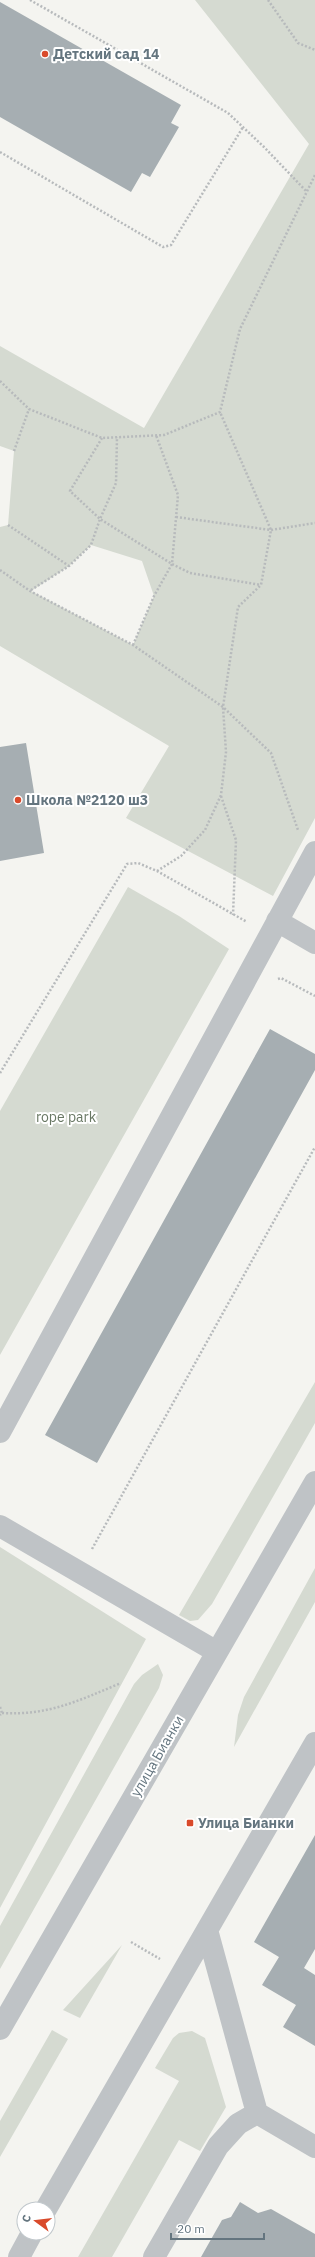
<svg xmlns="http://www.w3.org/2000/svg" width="315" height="2257" font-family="'IBM Plex Sans',sans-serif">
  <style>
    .green { fill: #d5dad1; fill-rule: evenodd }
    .building { fill: #a6aeb2 }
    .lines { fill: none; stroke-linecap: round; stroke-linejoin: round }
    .path { stroke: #b7babc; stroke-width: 2.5; stroke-dasharray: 2 2; stroke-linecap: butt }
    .minor { stroke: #bfc3c6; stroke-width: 22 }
    .poi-dot { fill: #d94a2b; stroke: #fff; stroke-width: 1.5 }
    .labels { text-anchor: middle; stroke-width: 4; stroke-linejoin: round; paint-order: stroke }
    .poi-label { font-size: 14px; font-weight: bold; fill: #64757f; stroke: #fff; text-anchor: start }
    .park-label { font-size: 14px; fill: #687763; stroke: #fff }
    .street-label { font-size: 14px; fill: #64757f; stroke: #fff }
  </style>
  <rect width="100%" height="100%" fill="#f4f4f0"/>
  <path class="green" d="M195,0h120v818l-42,78 -147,-78 43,-72 -169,-100v-119l8,-2 6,-74 -14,-5v-100l144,82 165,-284zM91,545l51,16 12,35 -21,49 -102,-54 38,-25z
    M128,887l51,29 50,33 -229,406v-244z
    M315,1382v41l-103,181 -14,16 -8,1 -11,-6z
    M0,1547l146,92 -146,269z
    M315,1568v34l-81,145 4,-32 6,-18z
    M158,1664l5,11 -4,13 -159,281v-43l134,-242 8,-9z
    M122,1945l-42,73 -17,-8z
    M52,2030l16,9 -68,118v-36z
    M192,2031l13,7 21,69 -26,44 -21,-11 -67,117h-34l101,-176 -24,-13 18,-30 6,-5z"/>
  <path class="building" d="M0,2l181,103 -10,18 8,4 -29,50 -8,-4 -11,19 -131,-75z
    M26,743l18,110 -44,8v-114z
    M270,1029l45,25v16l-218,393 -52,-28z
    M315,1835v114l-11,19 11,7v71l-32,-19 13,-22 -34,-20 17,-28 -25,-15z
    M240,2202l18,11 13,-4 44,25v23h-114l21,-37 9,-3z"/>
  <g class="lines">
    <path class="path" d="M30,0l198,113 36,34 43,45
      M268,0l30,43 17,7
      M0,152l163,95 8,-2 72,-118
      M0,381l29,28 73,29 62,-3 56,-23 20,-83 75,-154
      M102,438l-32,53 30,28 72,45 18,9 71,12
      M14,451l15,-42
      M176,517l95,13 44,-7
      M8,525l61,41
      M0,570l30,21 103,54 90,62 48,46 27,77
      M31,590l38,-24 22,-21 9,-26 16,-36 1,-46
      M133,645l21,-49 18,-32 6,-69 -22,-60
      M221,796l15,44 -3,75
      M157,871l24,-15 24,-26 16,-35 5,-43 -3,-45 15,-100 23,-22 10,-55 -51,-118
      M278,979l3,-1 34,18
      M0,1073l127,-209 11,-1 19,8 90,51
      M92,1549l223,-402
      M0,1707l2,6 -2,2
      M2,1713c46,3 78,-13 119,-30
      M131,1942l29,17"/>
    <path class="minor" d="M277,921l38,22
      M0,1432l315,-580
      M0,1526l217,126
      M207,1930l50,183 58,34
      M0,2029l315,-547
      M46,2209l269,-466
      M19,2257l13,-24
      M154,2257l64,-111 20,-22 19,-11"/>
  </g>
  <g class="poi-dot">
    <circle cx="45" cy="54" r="4"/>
    <circle cx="18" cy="800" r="4"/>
    <rect x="186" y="1819" width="8" height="8" rx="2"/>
  </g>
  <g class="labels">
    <g class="poi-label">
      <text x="53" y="59">Детский сад 14</text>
      <text x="26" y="805">Школа №2120 ш3</text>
      <text x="198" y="1828">Улица Бианки</text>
    </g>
    <g class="park-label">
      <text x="66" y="1122">rope park</text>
    </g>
    <g class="street-label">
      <text transform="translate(157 1756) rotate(-60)" y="5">улица Бианки</text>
    </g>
  </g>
  <g transform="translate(36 2221) rotate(285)"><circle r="19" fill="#ffffff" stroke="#c1c8cc"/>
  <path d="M0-3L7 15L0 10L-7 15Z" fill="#d94a2b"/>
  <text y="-6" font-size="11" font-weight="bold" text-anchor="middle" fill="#64757f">С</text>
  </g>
  <path d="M171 2233v6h93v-6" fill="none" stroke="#64757f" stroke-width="2"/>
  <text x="177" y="2233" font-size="12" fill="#64757f" stroke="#ffffff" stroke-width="3" paint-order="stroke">20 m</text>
</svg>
